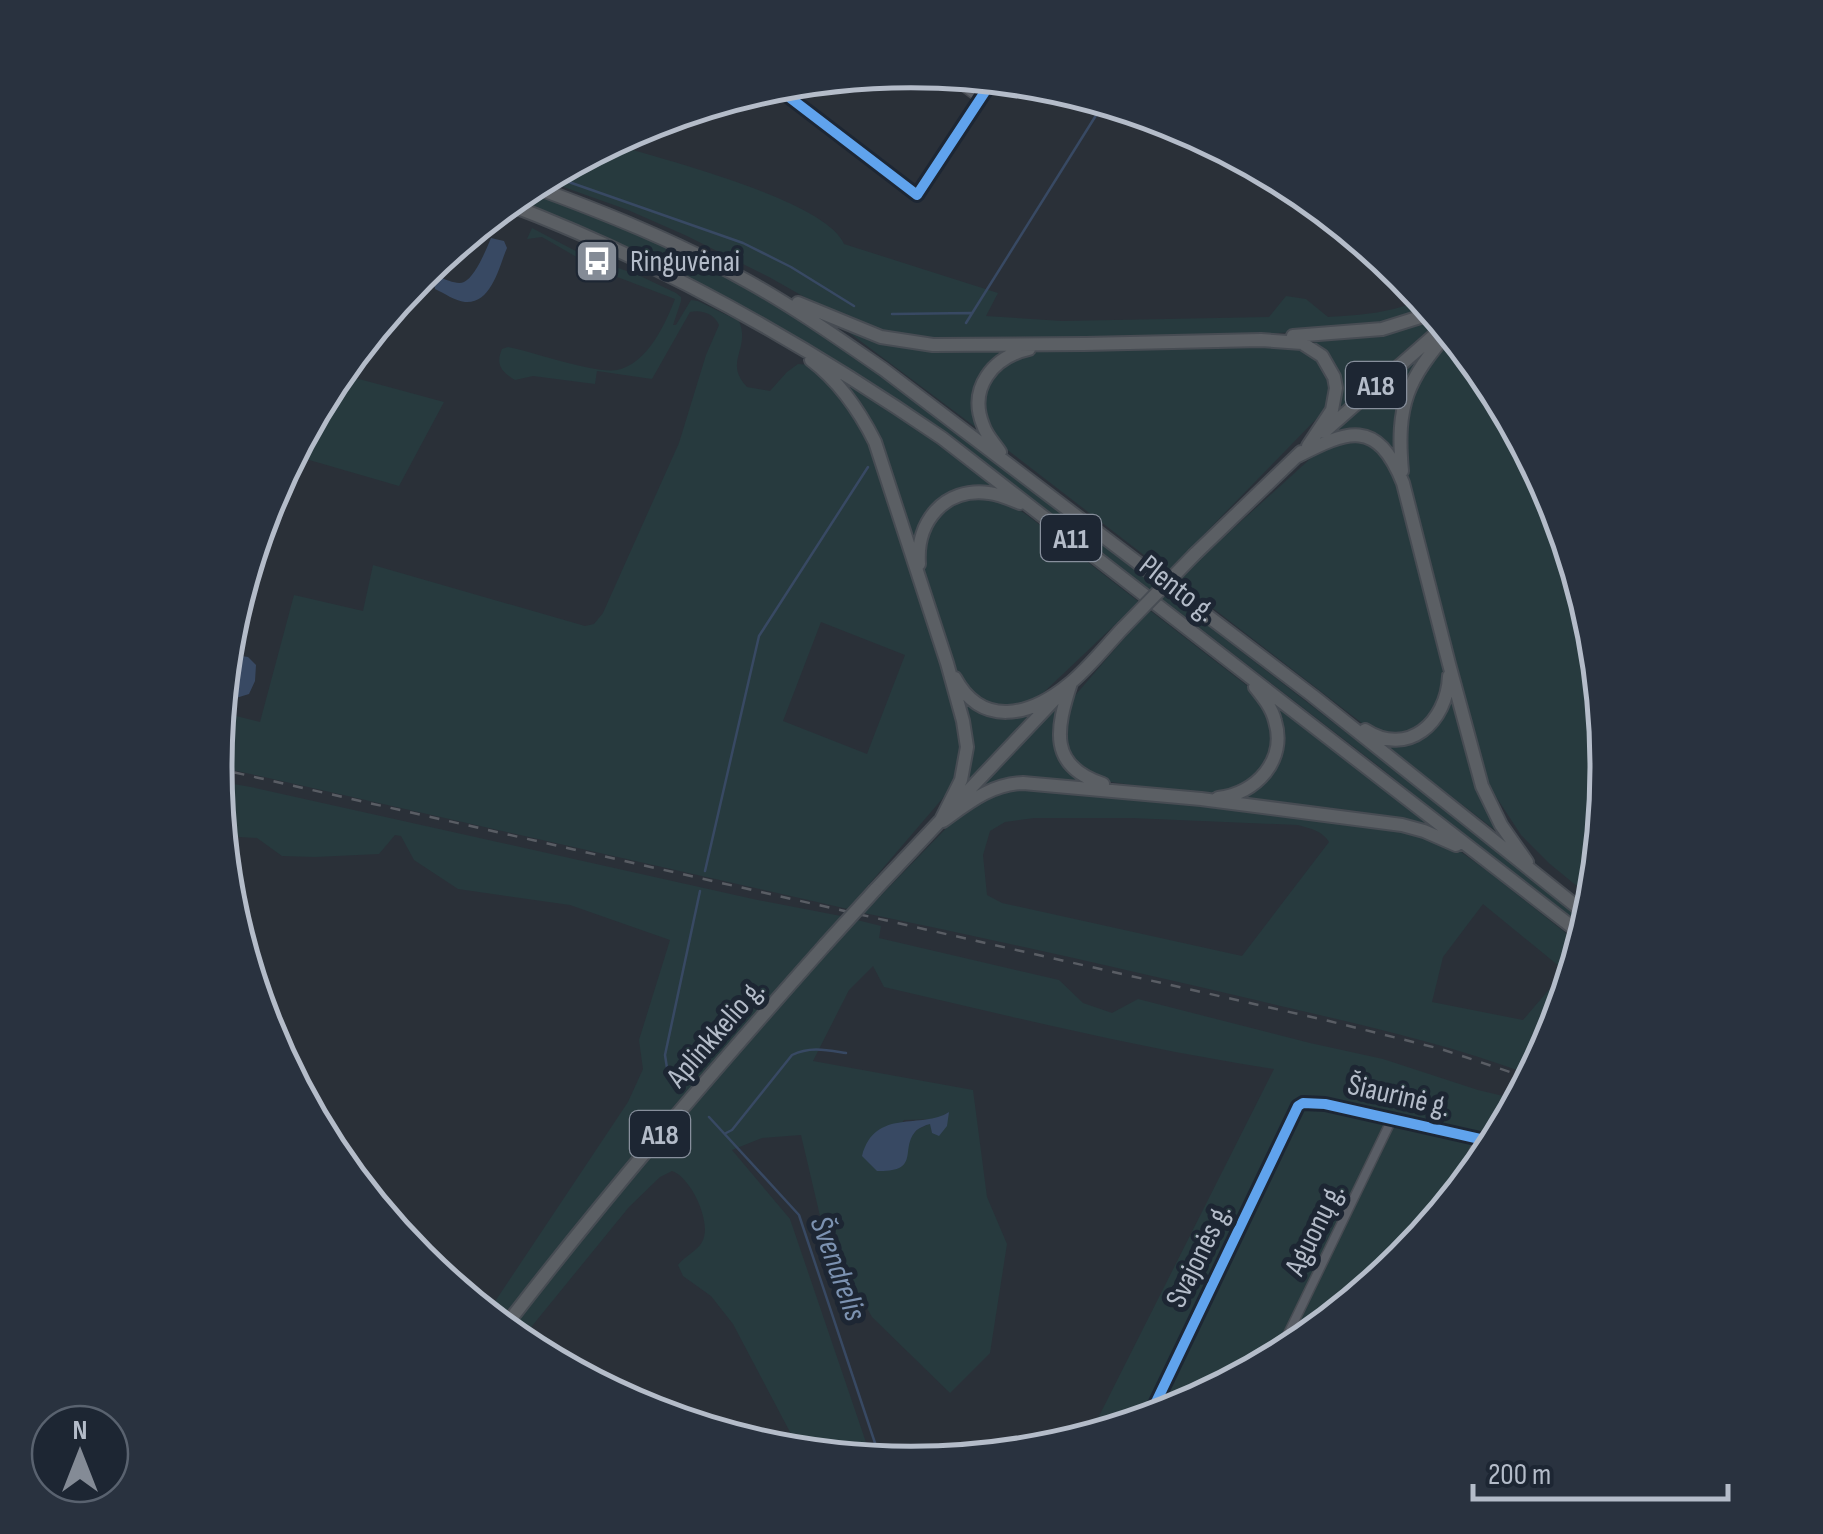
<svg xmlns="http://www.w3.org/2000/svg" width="1823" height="1534" font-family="'Sofia Sans Condensed',sans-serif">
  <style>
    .green { fill: #273a3e; fill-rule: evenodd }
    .water { fill: #384963 }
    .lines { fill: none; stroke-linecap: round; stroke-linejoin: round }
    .stream { stroke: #384963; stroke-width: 2.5 }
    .minor-casing { stroke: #484c53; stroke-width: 11 }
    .trunk-casing { stroke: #474c53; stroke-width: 16 }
    .minor { stroke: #5a5e66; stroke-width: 8 }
    .trunk { stroke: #5b5f64; stroke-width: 12 }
    .rail { stroke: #595d64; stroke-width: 2.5; stroke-dasharray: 10 10; stroke-linecap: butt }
    .trunk-bridge-casing { stroke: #474c53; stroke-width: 16; stroke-linecap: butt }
    .trunk-bridge { stroke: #5b5f64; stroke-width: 12 }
    .cycleway-casing { stroke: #1d2633; stroke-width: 16 }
    .cycleway { stroke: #60a3ed; stroke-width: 10 }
    .labels { text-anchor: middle; stroke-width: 10; stroke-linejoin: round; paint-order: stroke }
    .shield { fill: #1d2633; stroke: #878f9c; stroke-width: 2.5 }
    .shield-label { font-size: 28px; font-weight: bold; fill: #b4bcc9 }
    .poi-label { font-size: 30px; fill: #b4bcc9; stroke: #1d2633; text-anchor: start }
    .street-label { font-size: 30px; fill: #b4bcc9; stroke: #1d2633 }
    .water-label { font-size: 32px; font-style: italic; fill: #7c92b1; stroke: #1d2633 }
    .rim { fill: none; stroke: #b4bcc9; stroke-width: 5 }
  </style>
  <rect width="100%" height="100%" fill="#2a3038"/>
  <path class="green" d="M608,143c48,14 218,57 236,101l154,49 -12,23 76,5 207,-4 17,-21 20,3 22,18c34,-2 65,-4 96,-19l8,10 -65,20 -104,6 -317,6 -24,-1 -39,-7 -61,-25 -53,-30 -82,-41 -59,-26 -87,-31z
    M523,188c64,25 130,50 191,82 59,30 115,68 170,105l583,451 122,99 -3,8 -205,-165 -421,-325c-104,-70 -210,-136 -323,-191 -42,-20 -85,-35 -128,-52z
    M532,228l55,29 51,18 38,18 5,4v4l-8,24h3l15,-25 7,1 41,20c12,28 -16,41 8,66l23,4 17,-19 11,-8 14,1 10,7 43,54 87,270 9,38 1,21 -8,30 -106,124 -633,-143 5,-54 40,10 34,-127 69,16 10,-46 212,61 9,-2 9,-11 76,-170 27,-88 13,-30c-4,-11 -18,-16 -29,-13l-38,67 -55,-8 -2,13 -62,-8 -18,4c-13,-8 -20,-15 -13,-31l6,-2c25,5 88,27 109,23 30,-6 48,-45 58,-71l-76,-29 -57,-33 -15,2zM821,622l84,33 -38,99 -84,-33z
    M1439,316l2,3 -106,93c5,-38 7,-47 -24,-72 44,0 87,-6 128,-24z
    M839,325l25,10 142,13c-29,24 -40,44 -28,81z
    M1453,334l38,46 65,121 39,131 13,136 -13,133 -45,-37 -29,-29 -30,-46 -4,1 -78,-305 -5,-27v-44l25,-54z
    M1277,345l33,6c18,22 27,30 15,59l-142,146 11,8 128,-116 34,-9 22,10 17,24 50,207c-9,44 -38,68 -82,44l-358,-276c-19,-23 -36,-52 -10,-78 8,-8 25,-13 36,-18z
    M1420,356l-21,48 -3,52c-16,-21 -33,-29 -60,-26z
    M337,373l107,29 -45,84 -107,-31z
    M845,382l77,51 76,56 -51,7 -33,50 -39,-115 -13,-25z
    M984,495l22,6 21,14 223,173 18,25 5,36 -20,31 -32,13 -61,-4 -56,-8 -30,-18 -11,-24 9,-40 61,-71 -11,-10 -78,74c-17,11 -37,22 -57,12 -29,-15 -36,-50 -45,-78 -7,-22 -24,-60 -19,-82 2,-8 6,-14 10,-21 11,-21 28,-25 51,-28z
    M1454,696l28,103 18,35 -119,-92c39,-10 55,-5 73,-46z
    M963,699l11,8 61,3 -70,75c9,-31 6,-55 -2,-86z
    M1274,703l167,128c-65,-23 -134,-25 -202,-31l27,-20 13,-23z
    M1059,704l7,63 17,16c-35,-4 -66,-8 -100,2z
    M216,781l35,6 502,112 88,17 -187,213 -156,196 -12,-10 142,-213 15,-33 -4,-29 31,-100 -100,-35 -112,-16 -44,-29 -13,-24 -6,-1 -16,19 -64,3 -33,-1 -25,-18 -36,-2z
    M1040,787l334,36 63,16 24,13 28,20 93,74 -27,88 -22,42c-89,-34 -181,-53 -273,-75 -132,-31 -264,-61 -396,-88l91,-94 38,-27zM1034,818h97l167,7c11,3 25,6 31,17l-87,114 -240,-53 -15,-8 -4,-40 7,-24 15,-9zM1483,904l82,67 -42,49 -91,-18 11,-45z
    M857,920l24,6 -2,12 180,42 24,23 29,10 26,-14 172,44 73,16 95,31 42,10 -18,34 -16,-6 15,8 -10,19 -87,105 -106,87 -120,64 -90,27 186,-369c-132,-20 -261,-52 -390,-82l-11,-21 -24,24 -36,71 160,29 14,107 20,47 -17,109 -40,40 -78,-76 -48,-84 -23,-98 -39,3 -30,12 58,69 82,241 -71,-7 -68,-129 -22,-28 -28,-20 -5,-11c7,-9 20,-15 24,-23 11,-18 -11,-65 -30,-71l-12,6 -31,30 -110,135 -12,-10c100,-131 210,-255 318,-380l3,1zM946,1113l-14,20 -1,-10 -13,6 -40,42 -6,-6 32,-45 37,-1z"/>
  <path class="water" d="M491,238l13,3 3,7c-8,18 -15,56 -42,54 -10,-1 -21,-9 -30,-13l-1,-7 6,-5c6,3 18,8 24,5 11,-5 22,-32 27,-44z
    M235,655l13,2 8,8 -1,16 -6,13 -13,4 -7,-6c-1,-6 5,-28 6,-37z
    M949,1112l-2,14 -8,10 -7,-3 -2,-9c-4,1 -12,4 -15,8 -15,18 6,40 -38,39l-15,-15c13,-49 60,-26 87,-44z"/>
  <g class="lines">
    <path class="stream" d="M566,181l177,62 48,24 63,39
      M892,314l79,-1
      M966,323l139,-222
      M705,871l54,-235 109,-169
      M673,1076l-6,-8 -2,-13 35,-164
      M709,1117l90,98 82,246
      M726,1133l6,-3 60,-75c18,-9 35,-5 54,-2"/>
    <g class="minor-casing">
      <path id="minor" d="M947,74l33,25
        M772,84l145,111 77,-117
        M1445,1210l35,-71
        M1276,1359l116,-240
        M1147,1421l151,-315 5,-3 22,1 155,35 15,7"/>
    </g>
    <g class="trunk-casing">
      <path id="trunk" d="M529,185c74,27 149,57 218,96 47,26 91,57 136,88l430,327 278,222
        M505,203c156,59 300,141 437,235l643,499
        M798,303l83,34 52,8 152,-1 176,-4 41,3 20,13 12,21 2,11 -4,22 -24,36
        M1293,336l89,-7 54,-17
        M811,360c29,22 48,50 64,82l72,221 16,58 4,26 -6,33 -20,40 -66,70
        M1324,432l122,-107
        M1000,452c-6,-9 -14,-17 -17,-27 -15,-37 10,-68 46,-76
        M1296,457c52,-27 81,-39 107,26l46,181 33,122 19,39 26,37
        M1402,471c-6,-67 5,-91 48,-141
        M1195,554l106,-102
        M919,564c-3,-42 25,-77 70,-71 10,1 21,6 31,10
        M955,678c27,50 75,38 113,7 20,-16 37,-38 55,-57
        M1071,683c-15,46 -23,83 32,101
        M1365,730c43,28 82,-8 84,-54
        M1218,798c38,-4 69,-38 57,-77 -3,-13 -12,-24 -20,-34
        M953,807l103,-109
        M943,821c25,-18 48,-37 80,-38l178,16 201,26 22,6 32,14
        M503,1329c102,-133 211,-259 322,-384"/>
    </g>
    <use href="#minor" class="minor"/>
    <use href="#trunk" class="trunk"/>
    <path class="rail" d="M215,768l1114,253 112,28 90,30"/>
    <g class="trunk-bridge-casing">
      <path id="trunk-bridge" d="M1123,628l72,-74
        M825,945l50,-55"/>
    </g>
    <use href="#trunk-bridge" class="trunk-bridge"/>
    <g class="cycleway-casing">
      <path id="cycleway" d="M772,84l145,111 77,-117
        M1147,1421l151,-315 5,-3 22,1 155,35 15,7"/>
    </g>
    <use href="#cycleway" class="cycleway"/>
  </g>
  <defs>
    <g id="bus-square" transform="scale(2.25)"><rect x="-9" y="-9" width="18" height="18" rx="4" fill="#848b96" stroke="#1d2633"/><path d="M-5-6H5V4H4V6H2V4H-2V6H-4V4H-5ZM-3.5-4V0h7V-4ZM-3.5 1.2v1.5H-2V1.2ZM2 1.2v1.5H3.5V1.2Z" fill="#fff"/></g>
  </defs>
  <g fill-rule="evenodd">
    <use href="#bus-square" x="597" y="261"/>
  </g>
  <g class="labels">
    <g class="shield">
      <rect x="1346" y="362" width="60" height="46" rx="8"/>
      <rect x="1041" y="515" width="60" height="46" rx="8"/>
      <rect x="630" y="1111" width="60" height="46" rx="8"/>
    </g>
    <g class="shield-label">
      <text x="1376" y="395">A18</text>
      <text x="1071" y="548">A11</text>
      <text x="660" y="1144">A18</text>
    </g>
    <g class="poi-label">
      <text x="630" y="271">Ringuvėnai</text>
    </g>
    <g class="street-label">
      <text transform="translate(1178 588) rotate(38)" y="10">Plento g.</text>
      <text transform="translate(715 1033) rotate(-49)" y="10">Aplinkkelio g.</text>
      <text transform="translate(1399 1095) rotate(13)" y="10">Šiaurinė g.</text>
      <text transform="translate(1314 1229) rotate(-64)" y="10">Aguonų g.</text>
      <text transform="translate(1198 1255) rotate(-64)" y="10">Svajonės g.</text>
    </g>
    <g class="water-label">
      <text transform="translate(839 1268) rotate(70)" y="11">Švendrelis</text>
    </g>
  </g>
  <path d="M0 0H1823V1534H0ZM232 767a679 679 0 1 1 1358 0a679 679 0 1 1-1358 0Z" fill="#29323f" fill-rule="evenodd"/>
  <path class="rim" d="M232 767a679 679 0 1 1 1358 0a679 679 0 1 1-1358 0Z"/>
  <g transform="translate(80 1454)"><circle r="48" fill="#1d2633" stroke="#59626f" stroke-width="2.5"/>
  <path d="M0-8L18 38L0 25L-18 38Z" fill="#848b96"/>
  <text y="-15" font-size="28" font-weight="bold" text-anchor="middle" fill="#b4bcc9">N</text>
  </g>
  <path d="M1473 1484v15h255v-15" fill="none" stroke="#b4bcc9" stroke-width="5"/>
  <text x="1488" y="1484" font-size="30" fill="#b4bcc9" stroke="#1d2633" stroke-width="8" paint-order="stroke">200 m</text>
</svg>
